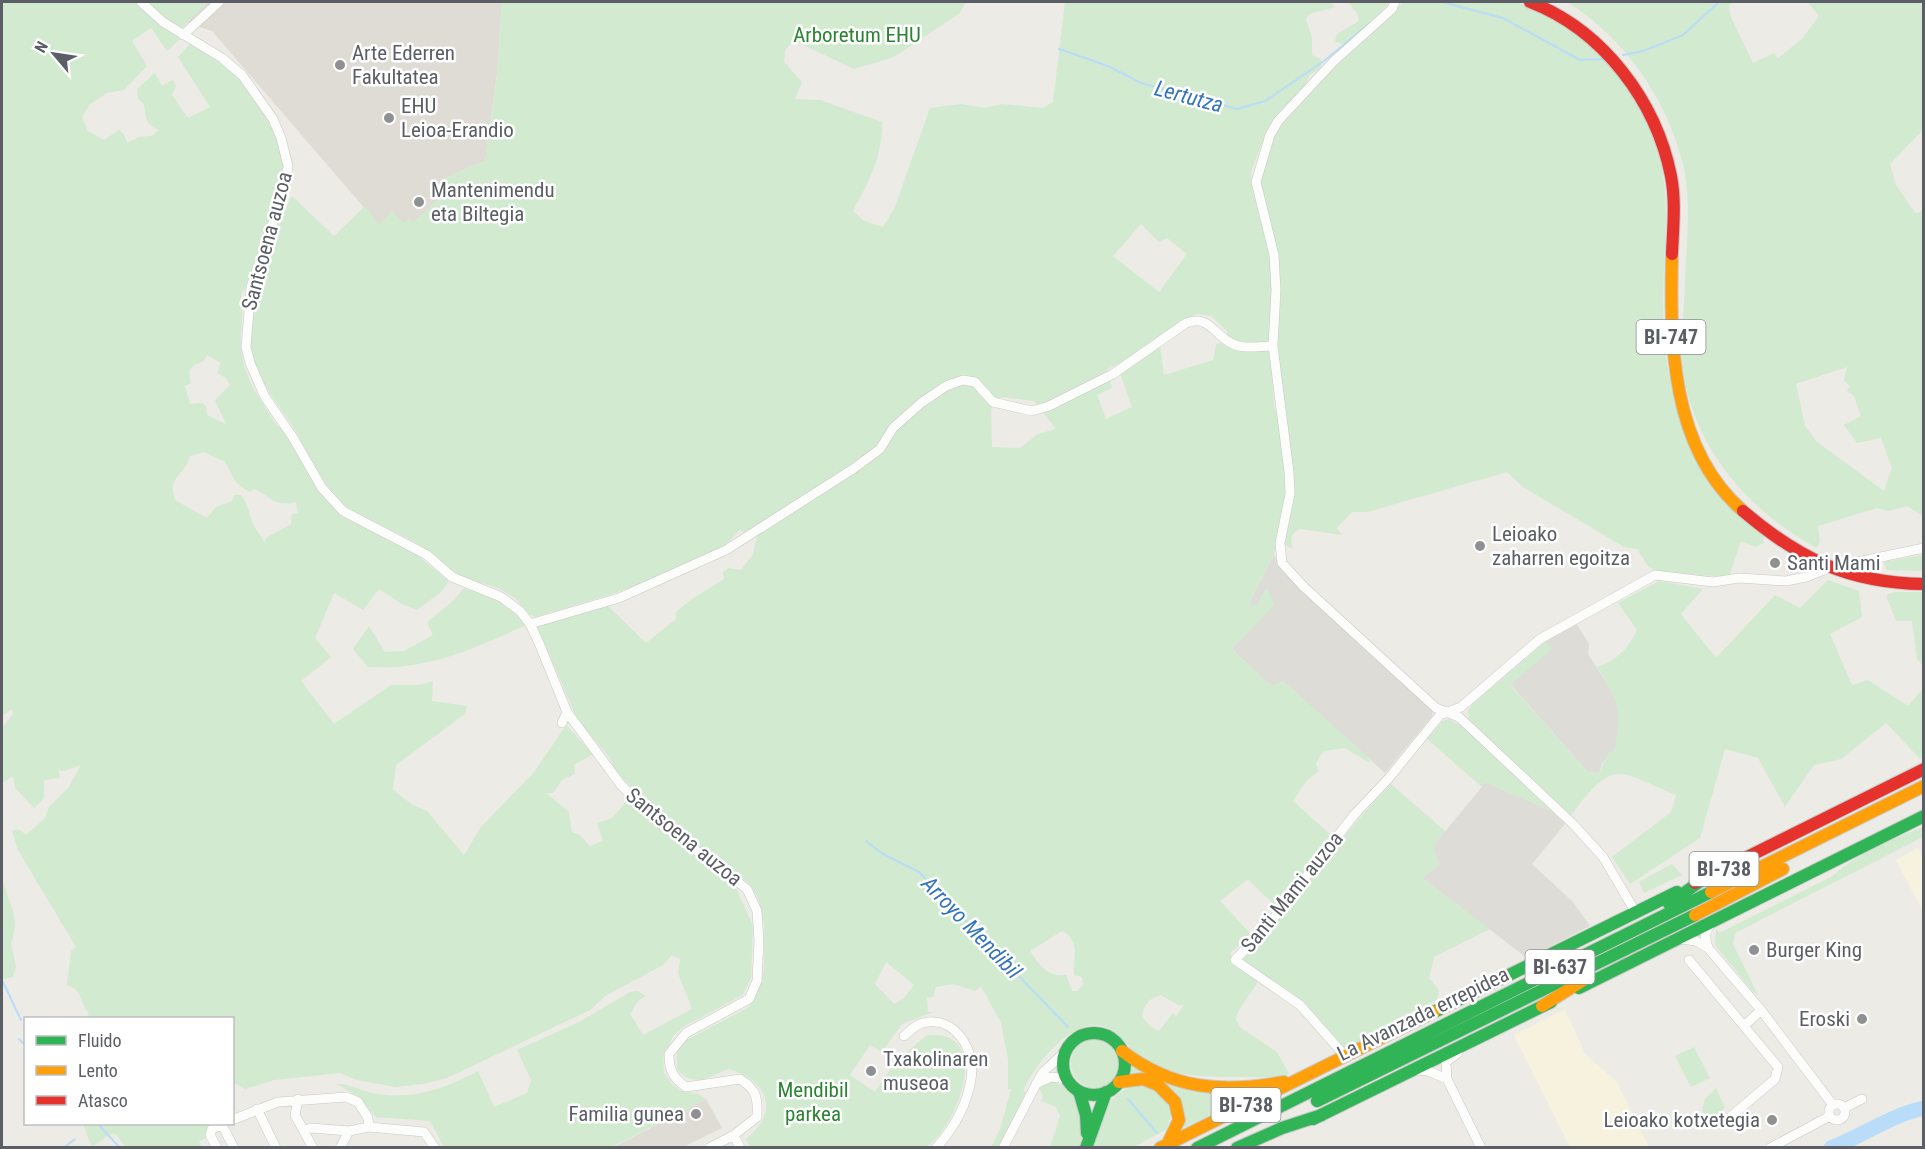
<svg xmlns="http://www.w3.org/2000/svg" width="1925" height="1149" font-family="'Roboto Condensed',sans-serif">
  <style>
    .commercial { fill: #f6f2de }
    .industrial { fill: #dddcd7 }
    .education { fill: #dedcd5 }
    .green { fill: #d2eacf; fill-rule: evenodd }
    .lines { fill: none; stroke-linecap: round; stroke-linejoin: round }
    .stream { stroke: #b9dcf8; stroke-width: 2 }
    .river { stroke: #b9dcf8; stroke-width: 15 }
    .street-casing { stroke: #c8c8c7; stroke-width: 10 }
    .fast-casing { stroke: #c8c9c8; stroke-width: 14 }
    .slow-casing { stroke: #c8c9c8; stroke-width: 14 }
    .jam-casing { stroke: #c8c9c8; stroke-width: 14 }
    .street { stroke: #fcfcfb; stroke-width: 9 }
    .fast { stroke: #30b455; stroke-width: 12 }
    .slow { stroke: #ff9f0a; stroke-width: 12 }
    .jam { stroke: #e5322d; stroke-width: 12 }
    .poi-dot { fill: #8e9092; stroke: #fff; stroke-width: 2 }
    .labels { text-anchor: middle; stroke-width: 5; stroke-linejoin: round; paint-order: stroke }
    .shield { fill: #fff; stroke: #8c8f93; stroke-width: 1.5 }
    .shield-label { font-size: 20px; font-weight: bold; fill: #5b5f65 }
    .park-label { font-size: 21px; fill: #2b8431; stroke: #fff }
    .poi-label { font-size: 21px; fill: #5b5f65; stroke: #fff; text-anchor: start }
    .street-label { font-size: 21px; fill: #5b5f65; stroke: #fff }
    .water-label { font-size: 22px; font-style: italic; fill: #3574bc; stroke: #fff }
  </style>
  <rect width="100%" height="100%" fill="#ecebe6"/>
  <path class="commercial" d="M1918,848l5,10v54l-27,-52z
    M1565,1009l20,45 31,27 33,66h-79l-56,-112z"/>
  <path class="industrial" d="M1274,555l10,17 149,138 -1,6 -47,57 -102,-92 -9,5 -9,-5 -33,-32 42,-45 -12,-10 -3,11h-8l-1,-4z
    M1576,623l13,21 -1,10 29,45 3,18 -5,34 -13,12 -3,10 -11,-1 -78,-88 41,-35 -5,-8z
    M1486,782l67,30 12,12 -33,40 41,38 17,24 -63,32 -105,-80 17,-13 -6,-19z"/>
  <path class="education" d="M157,2h345l-5,72 -12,87 -43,18 8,9 -36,34 -35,3 -167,-194 -27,-9z
    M706,1099l16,29 -39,19 -71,1z"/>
  <path class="green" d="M2,2h134l44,37 -13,12 -16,-23 -19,13 15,25 -23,24 -17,3 -18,12 -7,12 6,14 16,9 15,-10 5,4 3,9 12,-6 12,-1 8,-6c-15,-6 -13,-13 -15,-26l-6,-5 -1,-10 18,-16 7,13 11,-6 3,7 -4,8 16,23 22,-11 -32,-50 12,-13c13,8 27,15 38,25 24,21 59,69 56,102 -4,40 -25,76 -36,114l-7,9c3,18 -1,34 0,52 1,30 20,55 36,80l7,4 31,56 26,30 73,37 35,28 -8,11 -24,18 -15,-6 -23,-15 -16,21 -29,-17 -19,45 16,19 -30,24 33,43 57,-39h28l14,-4 -1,20 35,5 -2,8 -69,51 -3,25 20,15 14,6 37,44 17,-28 54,-56 31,-46 27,29 -19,11 1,9 -13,6 -9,13h-7l23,19 3,20 8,3 10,11 13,-5 -6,-18 15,-5 16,-18 109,90 16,36 -2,52 -8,17 -60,32 -10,9 -10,22 1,15 8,11 7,6 19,4 8,5 -94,48h-168l-14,-26 -54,-4 -18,-20 -21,-13c13,0 27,8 41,10 35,6 69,-6 100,-23l16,36 33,-14 4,-13 -14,-30 62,-28 51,-30 8,-1 7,5 -7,5 -8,13 13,21 49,-26 -14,-36 2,-14 -8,-4 -9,10 -56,30 -17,15 -143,68 -24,6 -28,3 -38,-7 -17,-7 -66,7 -29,9 -12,-7 -1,-64h-146l3,-4c-9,-11 -6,-24 -22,-29l4,-34 5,-4 -58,-97 -6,-19 7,-2 7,6 19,-17 4,-11 20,-20 12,-22 -17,6 -6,-1 2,8 -16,2v18l-10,10 -19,-20 -2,-12 -11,7v-55l11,-14 -1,-5 -10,7zM207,355l14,8 -4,10 9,5 4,7 -15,15 11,24 -19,-9 -1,-9 -4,-3 -12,1 -5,-18 6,-3 -2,-11 5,-7 10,-4zM204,452l21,10c10,15 5,19 25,30l4,-3c18,7 17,18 42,13l2,11 -6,1 -1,10 -25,14 -2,6c-1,-8 -6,-10 -9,-17 -6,-10 -6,-22 -14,-32h-7l-2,6 -16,6 -9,11 -32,-18c-8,-25 9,-22 15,-44z
    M147,2h61l-26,26 -17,-10z
    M502,2h464l-6,11 -66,44 -40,12 -61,-29 -8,11 -1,11 18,20 -7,17 25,1 62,22c1,33 -13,60 -29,89l11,10 19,6 12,-20 35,-99 31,-4 24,4 17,-4 41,4 10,-6 12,-100h265l5,5 -26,7 -3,5 6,19v17l9,4v9l-11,7 -6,12 -26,26 -13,22 -14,37 1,17 18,68 2,31 -2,53 4,65 5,16 8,69 -13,64 -24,46 1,4h8l3,-11 5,-6 7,16 -42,45 33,32 9,4 9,-4 86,77 1,5 -25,-15 -21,3 -8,12 2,9 -11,8 -14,21 39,35 -55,72 -29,-29 -28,22 32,34 -22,18 5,10 23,18c-6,13 -21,26 -22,39l5,8 36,24 12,22c-16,5 -29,3 -46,3 -34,0 -67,1 -98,-16 -17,-10 -22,-29 -42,-35 -31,-9 -69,39 -80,65l3,1 -23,50 -4,5h-8l9,-18 11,-40h-3v-30l-7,-36 -20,-37 -6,5 -22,-7 -17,3 -3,10 -6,1 1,14h5l-31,12 -20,28 -12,-7 -20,30 25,17 20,-30 32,-27c9,0 19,-1 27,6 28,22 -4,94 -30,107l-174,-1 -4,-8c35,-28 22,-58 -17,-70 -22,8 -32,19 -52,1v-25l72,-38 11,-20 4,-17v-47l-6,-25 -8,-14 -10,-8 -79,-58 -47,-49 -4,-11 -33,-39 -40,-93 71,-20 38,37 30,-24v-7l13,-11 35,-22 -1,-7 6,-4 12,2 12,-16 4,-17 -18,-7c-24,39 -157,72 -203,87l-7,-3 -14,-16 -17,-10 -38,-12 -45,-34 -66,-33c-26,-21 -38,-51 -54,-79 -12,-20 -28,-37 -37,-58 -23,-52 11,-129 34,-176l42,40 31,-30 14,18 13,-13 12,12 5,-5 5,4 36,-34 -8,-9 43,-18 12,-86zM1141,224l18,18 8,-4 20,16 -28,38 -46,-36zM1197,314l14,2 16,15 1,17 -7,-5 -5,1 -3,16 -49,15 -5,-38 23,-17zM1117,365l15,42 -26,12 -9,-24 15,-7 -5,-19zM1002,397l32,4 22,28 -18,5 -18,14 -28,-1 -1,-38zM1062,931c20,10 10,26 12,44l8,2 1,8 -6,6h-5l-6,-16c-20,1 -25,-8 -36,-24zM886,962l28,23 -11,14 -9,5 -19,-20zM1161,995l19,11 4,-2 -8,13 -3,-4 -14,18 -8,-4 -9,-10c1,-13 7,-18 19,-22z
    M1348,2h42l-30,33 -15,11 -10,-5 2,-7 22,-13 -2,-8z
    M1403,2h112c42,13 75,38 102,72 18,22 34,48 41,76 14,51 5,102 5,154 0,39 5,79 17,116l84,117 -1,6 -7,4 -15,-6 -12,36 -72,-5 -9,-6 -11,-17 -13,-2 -101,-60 -16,-15 -140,40h-15l-15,16 5,7 -42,-6c-10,4 -9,11 -8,20l-8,-5 6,-28 -13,-168 2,-62 -20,-105 16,-49 7,-11 53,-54 53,-48z
    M1567,2h166l-4,3 1,10 23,48 21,-10 4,5 24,-19 17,-23 -11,-14h115v128l-33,34 6,21 20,29 7,-4v306l-16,-10 -18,5 -12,-3 -59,18 2,15 -3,7c-63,-34 -114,-89 -131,-161 -8,-34 -2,-70 -1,-104 1,-38 7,-81 -2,-119 -16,-65 -59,-127 -116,-162zM1847,367l-3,14 6,5 -3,5 7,5 7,20 -17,9 13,18 24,-5 11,30 -8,23 -67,-49 -12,-16 -9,-42z
    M1923,555v16l-36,-1 -3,-8z
    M1828,580l31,11 3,26 -32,17 22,51 16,-5 40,26 14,-16 1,2v65l-3,2 -34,-36 -45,36 -27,6 -29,42 -27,-49 -33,-9 -25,89 -70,46 -18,-27 59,-45 5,-17c-14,-5 -44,-22 -57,-21 -22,0 -42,35 -54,50l-12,-12 -67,-30 -4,5 -55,-48 16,-18 6,-2 11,6 9,-8 -1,-6 5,-7 73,-63 6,8 -42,36 78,87 11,1 10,-21 6,-1c6,-43 5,-47 -18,-84 19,-6 32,-19 40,-37l-19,-27 41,-22 44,8 -22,25 35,44 59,-63 25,13z
    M464,588l39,14 23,23c-52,24 -100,46 -158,42l-15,-18 16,-23 16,26 19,-1 29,-16 -6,-13 26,-21z
    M1895,592h28v74l-6,-7 -5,-38h-16l-10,-26z
    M1391,784l54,47 -12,15 6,19 -17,13 68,51 -56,28 -5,21 10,12 -2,10 -44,21 -4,5 -41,22 -6,-1 -43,-47 -58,-40c55,-55 95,-121 150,-176z
    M1923,827v10l-188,96 -2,11 25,51 -5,-3 -38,-47 1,-16 3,4 112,-56c26,-23 61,-38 92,-50z
    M1672,864l10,11 -38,18 -5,-11z
    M2,879l12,35 1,15 -4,15 5,23 -3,10 -11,2z
    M1071 1063a25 25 0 1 1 50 0a25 25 0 1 1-50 0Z
    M1694,1047l16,31 -19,9 -16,-31z
    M1133,1065l15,9 117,15 -85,40 1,-26 -51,-25z
    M1051,1082c28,4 36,41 31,65h-32l10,-31 -4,-9 -15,-6 2,-6 -4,-6z
    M1135,1086c19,1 28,8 37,25l-5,18 -33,18 -42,1c9,-27 13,-54 43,-62z
    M1716,1088l9,20 -15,13 -8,-10 3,-12z
    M83,1124h133l-8,5 -2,9 -7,3 3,7 -77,-1 -8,-12 -5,-2 -20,14z"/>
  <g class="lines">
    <path class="stream" d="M1442,2l61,16 77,42 23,-1
      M1059,49l49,17 33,17 96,26 28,-8 59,-40 46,-38
      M1623,55l20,-4 40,-16 36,-33
      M866,841l17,13 36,18 149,155
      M3,982l18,38
      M19,1039l7,7
      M1128,1099l29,34
      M98,1124l22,24
      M63,1148l12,-9"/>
    <path class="river" d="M1831,1148c31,-12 60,-33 93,-40"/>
    <g class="street-casing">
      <path id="street" d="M141,2l22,20 59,36 20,17 31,44 8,19 7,28 -3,21 -34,100 -5,60 4,16 15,34 27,39 30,52 21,23 84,44 25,22 49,20 19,14 10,13 9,19 28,69 54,73 37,37 89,67 10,22 2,30 -2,40 -8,18 -63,34 -17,21c0,16 4,24 17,33l54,-8c17,11 18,19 17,38l-23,18 -25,13
        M1395,2l-3,7 -58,52 -56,60 -8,14 -14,47 18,73 2,35 -3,56 16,126 1,22 -10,49 2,20 22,24 132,121 23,9 114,107 30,33 33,56
        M183,35l36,-33
        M1843,565l81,-17
        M530,624l89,-26 107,-48 127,-81 27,-20 13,-21 28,-25 25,-17 17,-6 12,2 18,20 39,9 17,-5 64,-32 73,-51c24,-8 27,11 45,20 12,7 29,3 42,3
        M562,723l5,-11
        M1680,939l16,2 12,7 53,62 72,95
        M1708,948l-3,-13 6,-13
        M1689,960l89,107 -3,12 -53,45
        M1744,1026l17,-16
        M904,1036c5,-4 12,-12 19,-13 32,-8 53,27 48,56 -4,26 -17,49 -35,69
        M1458,1053l-12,9 1,17 34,69
        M1346,1057l-46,-52 -65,-45 32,-33 87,-112 35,-37 51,-63 21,-8 79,-68 115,-64 58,7 26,-4 47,3 20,-4 23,-9
        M1415,1070l13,1 19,8
        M1036,1084l15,-7 16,2
        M298,1099l-3,16 18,33
        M1829 1112a8 8 0 1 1 16 0a8 8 0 1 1-16 0Z
        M1844,1108l18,-9
        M257,1109l19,39
        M232,1120l46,-18 68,-5 12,5 10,16 1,9 55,5 11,16
        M304,1131l7,-3 38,3 20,-4
        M734,1135l6,13
        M217,1148l-7,-13 2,-6 10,-4 12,23
        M340,1148l9,-17
        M1003,1148l39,-75 23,-21
        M1770,1148l60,-32"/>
    </g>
    <g class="fast-casing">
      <path id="fast" d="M1669,904l33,-24
        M1579,988l345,-172
        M1434,1012l243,-120
        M1063 1064a31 31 0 1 1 62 0a31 31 0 1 1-62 0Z
        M1079,1091l7,24 1,18
        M1317,1101l378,-186
        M1313,1119l238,-117
        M1086,1148l20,-56
        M1197,1148l514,-256
        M1237,1148l45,-20 40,-13"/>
    </g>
    <g class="slow-casing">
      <path id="slow" d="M1672,254c-2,88 -2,194 71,257
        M1711,892l213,-106
        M1695,915l88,-46
        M1542,1006l45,-28
        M1122,1051c51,39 100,42 162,31
        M1119,1082l24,-3 15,6 17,17 4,18 -11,23
        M1160,1148l274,-136"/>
    </g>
    <g class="jam-casing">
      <path id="jam" d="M1530,2c73,28 126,99 141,174 5,26 2,52 1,78
        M1743,511c56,48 106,72 181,73
        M1695,883l229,-114"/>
    </g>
    <use href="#street" class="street"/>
    <use href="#fast" class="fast"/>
    <use href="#slow" class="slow"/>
    <use href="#jam" class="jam"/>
  </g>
  <g class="poi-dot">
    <circle cx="340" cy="65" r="6"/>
    <circle cx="389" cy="118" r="6"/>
    <circle cx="419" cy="202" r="6"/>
    <circle cx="1480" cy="546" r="6"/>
    <circle cx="1775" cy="563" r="6"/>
    <circle cx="1754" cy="950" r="6"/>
    <circle cx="1862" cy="1019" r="6"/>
    <circle cx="871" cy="1071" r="6"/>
    <circle cx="696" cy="1114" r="6"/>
    <circle cx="1772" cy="1120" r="6"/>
  </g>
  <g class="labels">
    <g class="shield">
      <rect x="1636.5" y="320" width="69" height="34" rx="4.5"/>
      <rect x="1689.5" y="852" width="69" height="34" rx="4.5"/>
      <rect x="1525.5" y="950" width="69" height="34" rx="4.5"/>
      <rect x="1211.5" y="1088" width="69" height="34" rx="4.5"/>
    </g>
    <g class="shield-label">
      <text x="1671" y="344">BI-747</text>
      <text x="1724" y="876">BI-738</text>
      <text x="1560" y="974">BI-637</text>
      <text x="1246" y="1112">BI-738</text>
    </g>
    <g class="park-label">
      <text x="857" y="42">Arboretum EHU</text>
      <text x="813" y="1097">Mendibil<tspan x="813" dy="24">parkea</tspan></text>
    </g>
    <g class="poi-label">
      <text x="352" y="60">Arte Ederren<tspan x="352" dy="24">Fakultatea</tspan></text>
      <text x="401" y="113">EHU<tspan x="401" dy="24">Leioa-Erandio</tspan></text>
      <text x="431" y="197">Mantenimendu<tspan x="431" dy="24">eta Biltegia</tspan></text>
      <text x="1492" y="541">Leioako<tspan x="1492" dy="24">zaharren egoitza</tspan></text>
      <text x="1787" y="570">Santi Mami</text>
      <text x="1766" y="957">Burger King</text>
      <text x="1850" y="1026" text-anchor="end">Eroski</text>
      <text x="883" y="1066">Txakolinaren<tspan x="883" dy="24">museoa</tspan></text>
      <text x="684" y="1121" text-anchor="end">Familia gunea</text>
      <text x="1760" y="1127" text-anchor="end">Leioako kotxetegia</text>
    </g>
    <g class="street-label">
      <text transform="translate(267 241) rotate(-75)" y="7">Santsoena auzoa</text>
      <text transform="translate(684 837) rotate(39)" y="7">Santsoena auzoa</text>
      <text transform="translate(1292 892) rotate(-51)" y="7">Santi Mami auzoa</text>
      <text transform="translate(1423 1014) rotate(-26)" y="7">La Avanzada errepidea</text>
    </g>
    <g class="water-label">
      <text transform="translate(1189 96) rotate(15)" y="8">Lertutza</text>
      <text transform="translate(972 927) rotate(46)" y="8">Arroyo Mendibil</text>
    </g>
  </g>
  <rect width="1925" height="1149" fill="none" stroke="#5b5f65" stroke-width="6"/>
  <rect x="24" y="1017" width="210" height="108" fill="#ffffff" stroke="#bdbfc1" stroke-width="1.5"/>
  <rect x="36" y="1036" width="30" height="9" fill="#30b455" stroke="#bdbfc1" stroke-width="1.5"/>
  <text x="78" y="1047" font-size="18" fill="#5b5f65">Fluido</text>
  <rect x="36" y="1066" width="30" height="9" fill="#ff9f0a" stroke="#bdbfc1" stroke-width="1.5"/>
  <text x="78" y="1077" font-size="18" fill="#5b5f65">Lento</text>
  <rect x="36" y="1096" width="30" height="9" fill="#e5322d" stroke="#bdbfc1" stroke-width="1.5"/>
  <text x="78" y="1107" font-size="18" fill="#5b5f65">Atasco</text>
  <g transform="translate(54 54) rotate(299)" stroke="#ffffff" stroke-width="4.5" paint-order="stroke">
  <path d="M0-4.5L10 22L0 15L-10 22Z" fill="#5b5f65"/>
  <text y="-9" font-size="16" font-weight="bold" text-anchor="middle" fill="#5b5f65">N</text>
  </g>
</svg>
